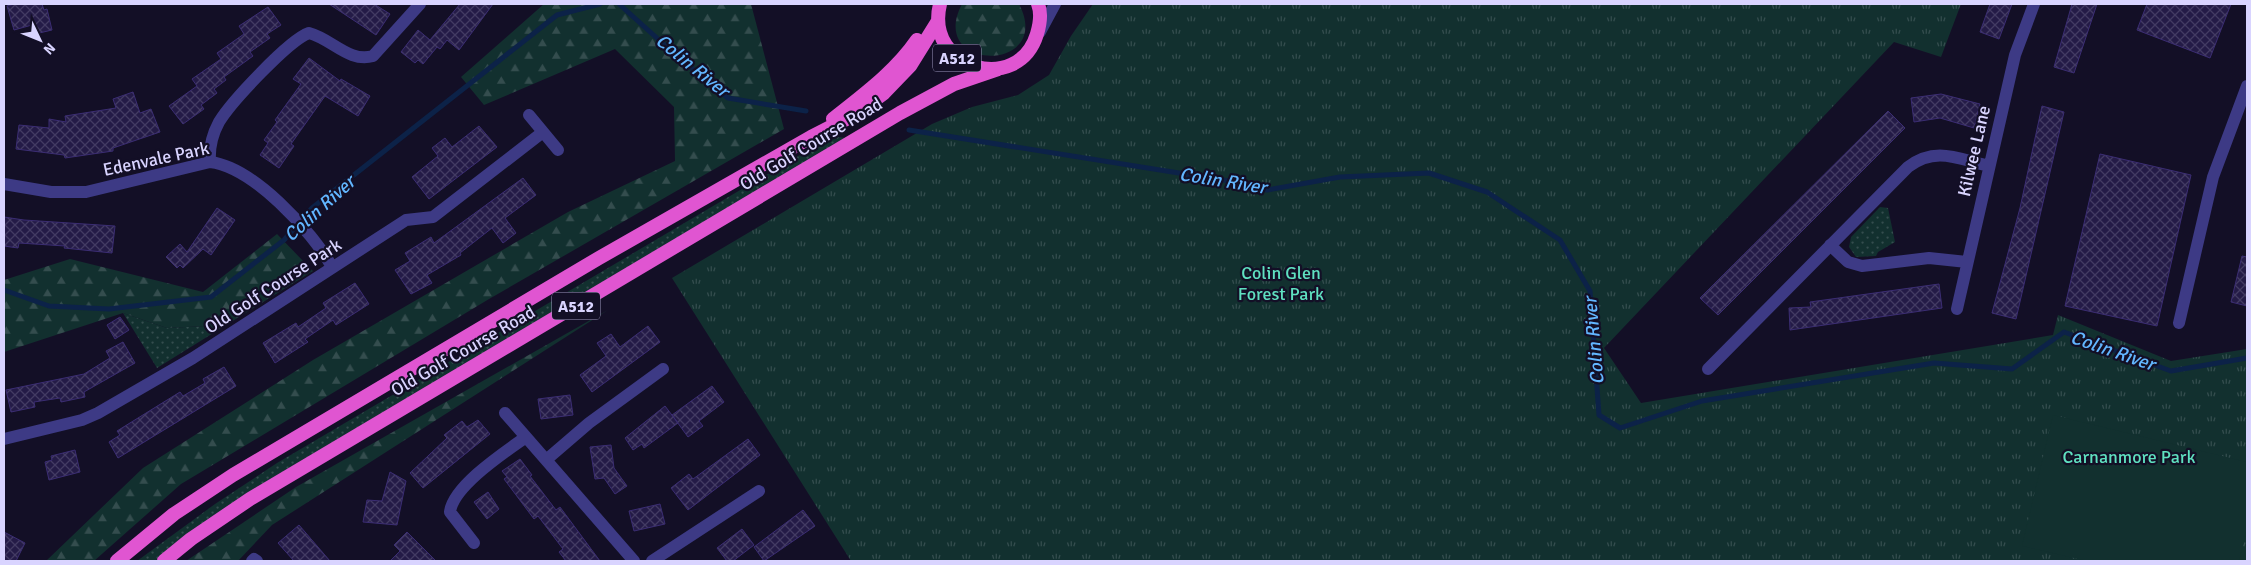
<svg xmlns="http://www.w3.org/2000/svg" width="2251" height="565" font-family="Signika,sans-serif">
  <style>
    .grass { fill: url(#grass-dots) }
    .forest { fill: url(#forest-firs) }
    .park { fill: url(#park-tufts) }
    .pitch { fill: #12302f }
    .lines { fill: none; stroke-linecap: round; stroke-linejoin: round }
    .stream { stroke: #0c2248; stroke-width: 5 }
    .building { fill: url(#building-cross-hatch); stroke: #3b2d73 }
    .minor { stroke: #3d3a85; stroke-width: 12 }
    .tertiary { stroke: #3d3a85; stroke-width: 12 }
    .trunk { stroke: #e055d1; stroke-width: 14 }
    .labels { text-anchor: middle; stroke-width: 4.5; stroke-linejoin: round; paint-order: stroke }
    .shield { fill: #130f26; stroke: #9e99be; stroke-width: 1 }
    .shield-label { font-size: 16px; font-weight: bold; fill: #d9d4ff }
    .street-label { font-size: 18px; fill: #d9d4ff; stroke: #130f26 }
    .park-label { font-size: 18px; fill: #5fe0c0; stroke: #130f26 }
    .water-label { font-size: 19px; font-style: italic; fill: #62b6ff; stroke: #130f26 }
  </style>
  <defs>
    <pattern id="grass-dots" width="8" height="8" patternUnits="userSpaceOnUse" patternTransform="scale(1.25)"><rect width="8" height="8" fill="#12302f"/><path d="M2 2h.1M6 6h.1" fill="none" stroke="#344d4e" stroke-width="1.8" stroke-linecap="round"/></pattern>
    <pattern id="forest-firs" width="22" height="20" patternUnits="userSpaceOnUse" patternTransform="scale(1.25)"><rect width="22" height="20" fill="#12302f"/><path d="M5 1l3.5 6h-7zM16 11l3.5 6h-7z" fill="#344d4e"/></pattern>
    <pattern id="park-tufts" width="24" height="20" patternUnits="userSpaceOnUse" patternTransform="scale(1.25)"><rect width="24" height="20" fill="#12302f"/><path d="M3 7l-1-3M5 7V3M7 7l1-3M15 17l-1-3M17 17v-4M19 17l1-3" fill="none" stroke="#344d4e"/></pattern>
    <pattern id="building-cross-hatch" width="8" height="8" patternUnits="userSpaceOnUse" patternTransform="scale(1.25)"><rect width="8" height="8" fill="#241b47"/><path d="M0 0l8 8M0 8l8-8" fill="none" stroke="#433b63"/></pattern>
  </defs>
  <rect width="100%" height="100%" fill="#130f26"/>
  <path class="grass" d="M832,136l14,2 -642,386 -49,37h-18l78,-57 62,-41z
    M1880,207l8,1 7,34 -17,10 -2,4 -20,1 -7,-10 2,-10z
    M305,263l8,8 -156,97 -34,-55 44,15 39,-2z"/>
  <path class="forest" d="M544,4h207l33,125 -295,170 -308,185 -87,77h-48l97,-93 170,-108 255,-148 107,-51 -1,-54 -59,-58 -131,56 -23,-28z
    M962,4h57c36,69 -93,69 -57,0z
    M277,234l28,29 -99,63 -39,2 -44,-15 -119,39v-72l66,-21 133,33z
    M608,310l-336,215 -34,36h-52l110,-74z"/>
  <path class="park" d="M1093,4h868l-20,53 -47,-15 -290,306 37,55 412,-68 5,-20 113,46 76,-12v212h-1396l-179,-283 260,-154 40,-17 46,-12 31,-20 22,-39z"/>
  <path class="pitch" d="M2053,415l194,47v66l-8,33h-152l-65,-15z"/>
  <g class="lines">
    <path class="stream" d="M619,4l59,53 50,41 78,13
      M909,130l320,51 38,9 73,-13 89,-4 58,19 73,48 30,51 9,124 21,13 82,-27 232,-38 78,6 52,-37 107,39 76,-13
      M4,290l45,16 60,3 102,-12 73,-57 28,-32 245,-193 43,-11"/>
  </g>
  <path class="building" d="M14,4h28l2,6 3,-1 5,21 -17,4 -3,-9 -18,5 -7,-24z
    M329,4h45l16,10 -14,21z
    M460,4h33l-34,46 -12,-10 -7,9 -3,-2 -14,17 -5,-4 -3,3 -14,-11 17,-22 12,10z
    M1990,4h22l-13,35 -19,-7z
    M2072,4h25l-23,69 -20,-6z
    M2147,4h84l-21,54 -73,-28z
    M268,7l13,18 -14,9 3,4 -20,14 3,4 -29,21 2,3 -12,9 3,4 -16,12 3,4 -21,15 -14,-18 28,-20 -5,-7 29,-20 -4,-6 27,-19 -5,-8z
    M309,58l31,23 1,-2 29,17 -12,20 -33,-20 -34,48 3,2 -15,22 -19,-13 8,-12 -4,-3 13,-18 -2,-2 26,-36 -8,-5z
    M133,92l7,21 11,-4 9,23 -47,16v3l-48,7 -1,-3 -48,-6 3,-24 30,3v-9l17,3 -1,-6 51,-8 -3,-9z
    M1941,94l39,10 -6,24 -34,-10 -26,4 -3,-24z
    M2042,106l22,6 -48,207 -24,-6 28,-105z
    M1888,111l17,17 -187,187 -18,-17z
    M479,126l18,21 -68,52 -17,-22 26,-21 -6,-8 13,-10 7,9z
    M2100,154l91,21 -34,151 -92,-20z
    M523,178l13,17 -31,23 11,15 -13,10 -11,-15 -32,25 1,2 -34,20 5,8 -21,11 -16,-24 15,-9 -5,-8 26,-16 3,6z
    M217,208l18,12 -24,35 -8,-6 -20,19 -3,-3 -3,3 -11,-11 14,-13 7,8z
    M4,217l20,3 91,6 -3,27 -48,-5 1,-2 -46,-3 -1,5 -14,-2z
    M2242,256l5,1v49l-16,-4z
    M355,283l14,21 -33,21 -3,-5 -28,19 3,3 -33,21 -12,-20 33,-20 2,4 28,-19 -3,-5z
    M1939,284l3,24 -152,22 -1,-22 22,-1 -1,-5z
    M120,317l9,13 -14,9 -8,-14z
    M648,326l12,16 -68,50 -12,-17 26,-19 -9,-13 14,-9 9,13z
    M123,342l12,21 -51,29 1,5 -24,5 -1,-4 -26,4 1,5 -24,5 -5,-22 78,-16 26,-16 -4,-7z
    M224,367l12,19 -118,72 -9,-16 11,-7 -3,-4 63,-39 3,4 22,-13 -2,-4z
    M712,386l12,16 -25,19 4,5 -15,11 -16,-22z
    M570,395l3,20 -32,4 -3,-20z
    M665,406l13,17 -34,25 -2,-4 -9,6 -8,-12z
    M478,420l12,14 -67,54 -13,-15 37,-35 -3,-3 18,-14 5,6z
    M748,439l12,16 -72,55 -17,-22 18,-14 4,5z
    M611,445l3,23 13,18 -12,8 -11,-16 -9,1 -5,-32z
    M75,450l5,22 -31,8 -4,-18 7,-2 -1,-4z
    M520,459l12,16 -2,1 26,34 4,-3 40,54h-34l-7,-9 4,-3 -25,-33 -4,3 -30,-40 3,-2 -5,-6z
    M390,472l16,9 -9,44 -34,-3 4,-22 15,1z
    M488,492l11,17 -12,10 -13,-17z
    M660,504l5,20 -31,7 -5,-20z
    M803,510l12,16 -51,35 -10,-14z
    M299,525l31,36h-36l-16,-18z
    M742,529l12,16 -21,16h-6l-10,-13z
    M4,532l21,11 -9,18h-12z
    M407,532l29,29h-46l10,-10 -6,-6z"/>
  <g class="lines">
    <path class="minor" d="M529,115l29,35
      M210,162c-1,-14 2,-27 9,-40 12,-20 70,-82 90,-89 23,6 40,30 64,23l47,-52
      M4,184l47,8h35l124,-30c43,5 102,69 122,105
      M1830,245l18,17 14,4 67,-8 38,4
      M1957,309l58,-254 19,-51
      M2179,323l34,-146 34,-91
      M1708,369l200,-202c28,-21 50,-8 81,-1
      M505,413l21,24
      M4,439l78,-19 16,-7 95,-55 213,-138 27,-3 110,-85
      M546,460l43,-37 74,-54
      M474,543l-24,-31c3,-26 55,-60 76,-75l108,124
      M252,561l2,-2 3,2
      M652,561l107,-70"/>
    <path class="tertiary" d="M1040,32l15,-28"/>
    <path class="trunk" d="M940,4c-16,65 78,92 97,30 3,-10 5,-20 1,-30
      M833,119c30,-24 62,-47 84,-79
      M117,561l57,-47 59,-39 366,-217 212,-121 43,-22 30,-22 26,-27 28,-45
      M164,561l27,-22 59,-40 650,-386 54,-29 44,-15"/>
  </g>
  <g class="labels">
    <g class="shield">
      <rect x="933" y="44.5" width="48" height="27" rx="4"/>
      <rect x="552" y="292.5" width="48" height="27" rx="4"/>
    </g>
    <g class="shield-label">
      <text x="957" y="64">A512</text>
      <text x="576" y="312">A512</text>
    </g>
    <g class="street-label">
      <text transform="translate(811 144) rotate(-31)" y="6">Old Golf Course Road</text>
      <text transform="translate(1974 151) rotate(-77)" y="6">Kilwee Lane</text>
      <text transform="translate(156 159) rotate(-12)" y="6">Edenvale Park</text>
      <text transform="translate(273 286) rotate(-33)" y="6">Old Golf Course Park</text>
      <text transform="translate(463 351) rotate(-30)" y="6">Old Golf Course Road</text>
    </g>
    <g class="park-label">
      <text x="1281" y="279">Colin Glen<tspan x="1281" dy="21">Forest Park</tspan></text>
      <text x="2129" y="463">Carnanmore Park</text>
    </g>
    <g class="water-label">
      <text transform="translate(693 65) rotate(39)" y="7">Colin River</text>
      <text transform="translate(1223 180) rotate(9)" y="7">Colin River</text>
      <text transform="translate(319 208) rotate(-42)" y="7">Colin River</text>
      <text transform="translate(1593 341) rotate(-95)" y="7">Colin River</text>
      <text transform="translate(2113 350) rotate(19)" y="7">Colin River</text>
    </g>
  </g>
  <rect width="2251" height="565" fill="none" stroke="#d9d4ff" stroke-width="10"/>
  <g transform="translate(40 40) rotate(133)" stroke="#130f26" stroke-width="4" paint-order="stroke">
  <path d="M0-4L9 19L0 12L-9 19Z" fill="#d9d4ff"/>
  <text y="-8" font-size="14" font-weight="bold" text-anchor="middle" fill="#d9d4ff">N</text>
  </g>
</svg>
